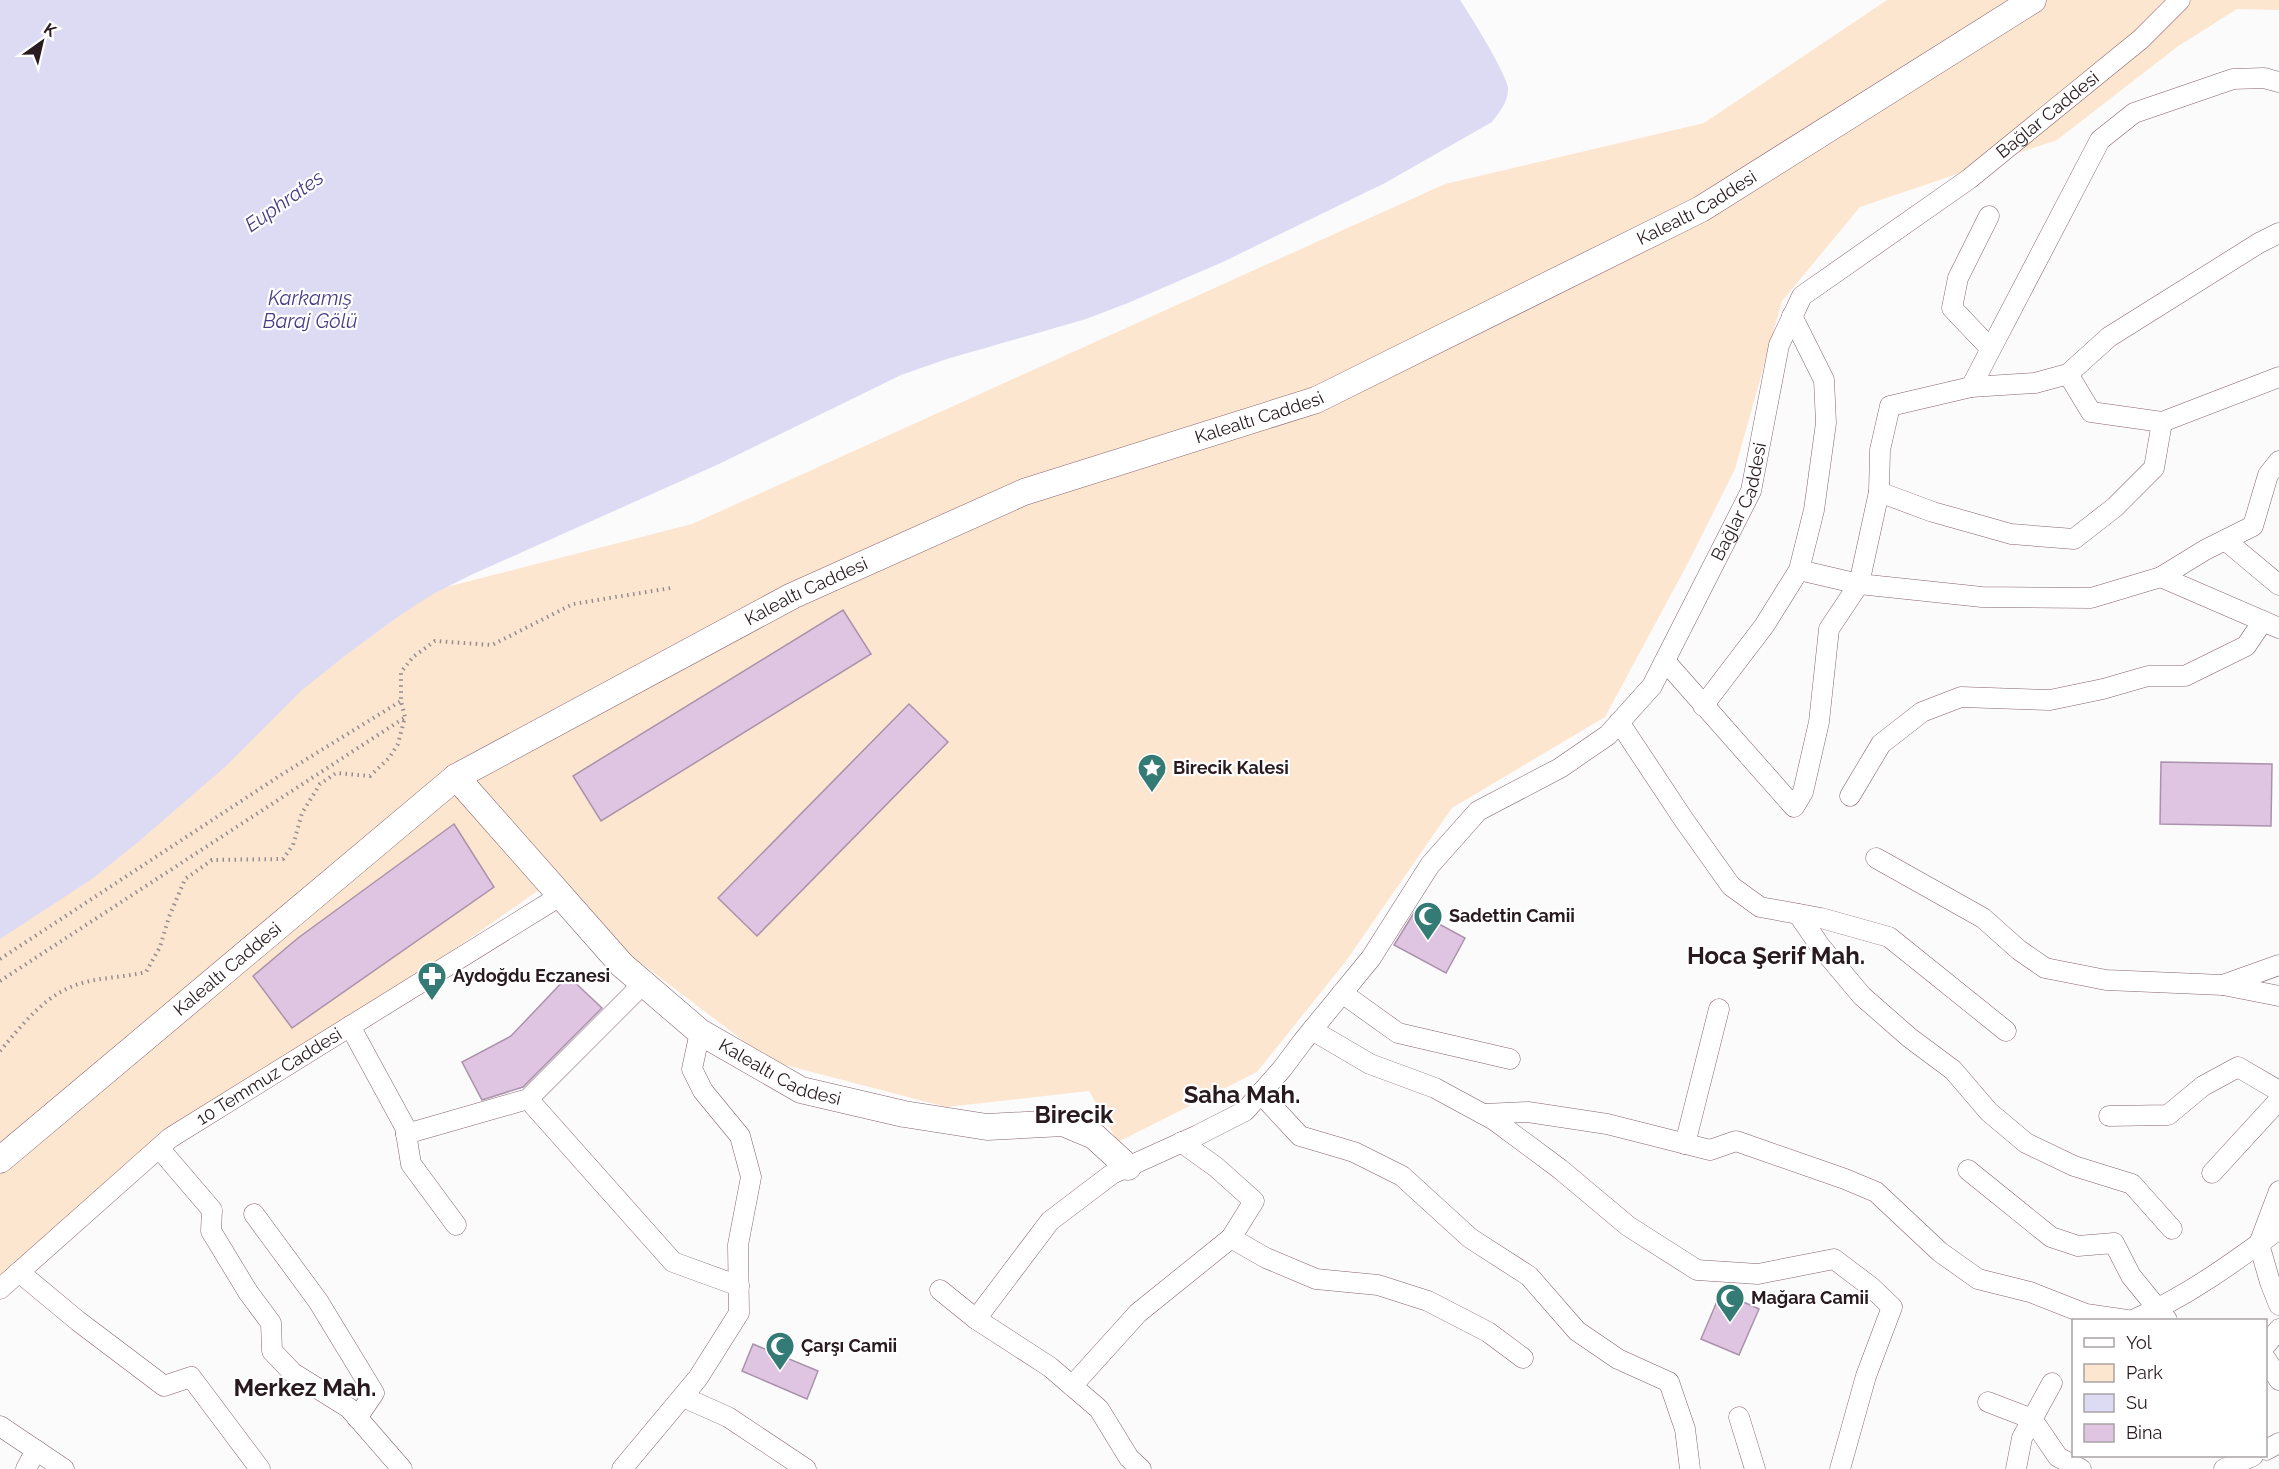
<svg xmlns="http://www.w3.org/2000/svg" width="2279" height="1469" font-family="Raleway,sans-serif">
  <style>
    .green { fill: #fde6cf }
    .water { fill: #dddbf4 }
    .building { fill: #dfc5e1; stroke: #ab92ac; stroke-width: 1.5 }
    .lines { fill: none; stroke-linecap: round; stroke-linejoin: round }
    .minor-casing { stroke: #86636e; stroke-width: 21 }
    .tertiary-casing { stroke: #86636e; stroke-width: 27 }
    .path { stroke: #948e90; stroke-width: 4; stroke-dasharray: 1.5 4.5; stroke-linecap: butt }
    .minor { stroke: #fff; stroke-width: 20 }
    .tertiary { stroke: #fff; stroke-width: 26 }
    .labels { text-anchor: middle; stroke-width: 4.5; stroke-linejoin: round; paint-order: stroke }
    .street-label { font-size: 18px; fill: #281a1f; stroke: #fff }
    .poi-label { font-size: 18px; font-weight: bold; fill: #281a1f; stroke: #fff; text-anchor: start }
    .water-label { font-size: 20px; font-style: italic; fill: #4b3d85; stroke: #fff }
    .district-label { font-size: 24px; font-weight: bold; fill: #281a1f; stroke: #fff }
  </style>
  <rect width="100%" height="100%" fill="#fbfbfb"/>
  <path class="green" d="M1887,0h392v10l-42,-1 -60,38 -120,93 -197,67 -78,94 -47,168 -46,92 -84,156 -153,91 -106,153 -89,111 -139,70 -29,-51 -143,16 -176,-46 -228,-173 -476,332 -66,72v-503l353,-178 339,-87 753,-340 259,-61z"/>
  <path class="water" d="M0,0h1460c10,15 47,74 48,88 1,13 -9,25 -16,34l-107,61 -160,78 -97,42 -42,16 -139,40 -46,16 -182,89 -248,111 -38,19 -37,24 -50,37 -44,35 -77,77 -88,76 -45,36 -92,60z"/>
  <path class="building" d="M843,610l28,44 -270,167 -28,-45z
    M909,704l39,38 -191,194 -39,-38z
    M2161,762l111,2 -1,62 -111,-2z
    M454,824l40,63 -202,141 -39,-52 45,-38z
    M1415,911l50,27 -19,35 -52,-28z
    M568,976l34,32 -79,79 -41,13 -20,-38 49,-26z
    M1721,1292l38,17 -20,46 -38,-16z
    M753,1344l65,27 -11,28 -65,-28z"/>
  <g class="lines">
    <g class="minor-casing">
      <g id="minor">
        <path d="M1989,216l-31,62 -6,30 38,40"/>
        <path d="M2068,374l23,38 71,10 117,-45"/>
        <path d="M1971,387l129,-247 34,-27 99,-34 31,-1 15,4"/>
        <path d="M1879,492l54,20 78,22 63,5 41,-32 39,-39 8,-46"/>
        <path d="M2225,540l54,45"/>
        <path d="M1799,570l60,14 123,13 109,1 70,-21 44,-27 48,-24 15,-51 11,-14"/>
        <path d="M2161,577l118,51"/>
        <path d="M1665,661l129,146 9,-15 16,-70 10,-93 30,-45 20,-92 1,-42 10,-44 81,-19 64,-4 33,-9 41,-37 150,-94 20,-10"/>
        <path d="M1703,706l61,-80 35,-56 15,-60 12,-87 -2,-43 -32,-64"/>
        <path d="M1619,722l65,98 47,66 29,21 61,11 68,19 117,94"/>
        <path d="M1850,796l31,-52 41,-32 39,-15 89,3 53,-11 45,-13h37l61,-30 17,-25"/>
        <path d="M1876,858l107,60 36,32 26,18 61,12 117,5 56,-20"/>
        <path d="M1798,914l22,32 42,50 48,42 43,32 36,42 37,31 48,23 58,18 40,45"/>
        <path d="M2223,985l56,11"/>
        <path d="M1342,993l56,40 112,26"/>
        <path d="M350,1026l55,101 6,37 45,61"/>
        <path d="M1312,1030l58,34 65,24 59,32 66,49 68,57 69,44 61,4 76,-15 37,28 21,20 -26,69 -26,93"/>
        <path d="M1260,1093l40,43 54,16 48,24 68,62 59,38 48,55 41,28 51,23 16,47 5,40"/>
        <path d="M528,1099l145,163 66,24"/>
        <path d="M1484,1114l44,-2 79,12 103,26 26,-9 109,38 31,13 64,60 38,27 52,13 56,22 41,6"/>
        <path d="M2109,1116l59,-1 35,-29 35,-19 41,24"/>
        <path d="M406,1134l122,-35 116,-116"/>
        <path d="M1181,1142l35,25 38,34 -23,37 35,20 50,21 62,6 50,16 60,31 35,26"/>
        <path d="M1685,1144l34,-135"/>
        <path d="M159,1148l53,62 -1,21 37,61 23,31 1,28 21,22 56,35 53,61"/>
        <path d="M1968,1170l83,67 27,9 36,-3 17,33 36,44"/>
        <path d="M2212,1173l67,-73"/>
        <path d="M2279,1191l-20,53 11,38 9,23"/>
        <path d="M254,1214l64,87 56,92 -17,25"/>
        <path d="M19,1272l59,49 86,65 27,-9 69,92"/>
        <path id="s1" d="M0,1289l170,-151 390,-242"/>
        <path d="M940,1290l36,29 74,48 49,42 30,49 12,11"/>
        <path id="s2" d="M976,1319l74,-98 62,-47 86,-39 47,-24 37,-42 21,-28 68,-83 59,-93 48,-54 82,-43 48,-33 44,-49 99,-195 28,-146 23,-49 167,-117 172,-140 39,-39"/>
        <path d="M2133,1320c53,-23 100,-57 146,-91"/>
        <path d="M2266,1345l13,-16"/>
        <path d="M2266,1359l13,21"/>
        <path d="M1072,1386l66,-73 93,-75"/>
        <path d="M683,1397l45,20 78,52"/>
        <path d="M1988,1402l44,17 26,38 23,12"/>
        <path d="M1739,1417l16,52"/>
        <path d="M0,1426l64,43"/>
        <path d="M2266,1450l13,-7"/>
        <path d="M26,1469l10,-19"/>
        <path d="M622,1469l76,-91 41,-65 -1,-68 13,-68 -11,-41 -37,-45 -11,-22 8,-37"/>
        <path d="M2016,1469l6,-31 30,-55"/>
        <path d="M2224,1469l29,-13"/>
      </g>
    </g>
    <g class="tertiary-casing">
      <g id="tertiary">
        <path id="s3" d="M456,777l166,188 78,67 101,58 103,24 83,13 76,-4 31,13 34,31"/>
        <path id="s4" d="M0,1160l456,-383 336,-181 232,-104 292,-92 385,-191 332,-209"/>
      </g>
    </g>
    <path class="path" d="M0,959l284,-186 117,-72
      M0,981l404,-263
      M0,1051c24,-28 47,-60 86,-69 20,-5 40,-5 60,-10l14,-25 9,-30 16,-38 27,-19 71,-1 10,-14 9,-32 18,-29 16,-11 34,3 19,-18 9,-14 7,-27 -4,-16v-29l12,-15 22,-16 57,4 81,-41 98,-16"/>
    <use href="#minor" class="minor"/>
    <use href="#tertiary" class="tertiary"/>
  </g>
  <defs>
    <g id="sight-pin" transform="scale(1.5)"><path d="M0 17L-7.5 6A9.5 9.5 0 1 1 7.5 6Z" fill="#347b75" stroke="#fff"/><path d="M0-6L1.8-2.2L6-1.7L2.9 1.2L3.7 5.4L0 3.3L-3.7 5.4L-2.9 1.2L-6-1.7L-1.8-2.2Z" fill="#fff"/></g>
    <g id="mosque-pin" transform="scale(1.5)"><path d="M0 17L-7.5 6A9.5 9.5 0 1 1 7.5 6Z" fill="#347b75" stroke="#fff"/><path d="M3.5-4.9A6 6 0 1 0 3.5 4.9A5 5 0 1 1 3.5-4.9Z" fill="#fff"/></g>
    <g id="pharmacy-pin" transform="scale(1.5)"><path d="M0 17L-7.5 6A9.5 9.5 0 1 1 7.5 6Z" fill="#347b75" stroke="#fff"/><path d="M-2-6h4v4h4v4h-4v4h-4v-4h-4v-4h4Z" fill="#fff"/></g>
  </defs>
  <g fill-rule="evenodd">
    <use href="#sight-pin" x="1152" y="768"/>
    <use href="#mosque-pin" x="1428" y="916"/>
    <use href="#pharmacy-pin" x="432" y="976"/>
    <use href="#mosque-pin" x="1730" y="1298"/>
    <use href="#mosque-pin" x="780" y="1346"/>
  </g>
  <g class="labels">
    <g class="street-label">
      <text dy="6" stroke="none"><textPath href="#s2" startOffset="1672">Bağlar Caddesi</textPath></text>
      <text dy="6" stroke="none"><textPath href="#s4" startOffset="1964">Kalealtı Caddesi</textPath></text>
      <text dy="6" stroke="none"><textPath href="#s4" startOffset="1478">Kalealtı Caddesi</textPath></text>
      <text dy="6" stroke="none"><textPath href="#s2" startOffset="1150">Bağlar Caddesi</textPath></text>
      <text dy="6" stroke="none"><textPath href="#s4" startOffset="992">Kalealtı Caddesi</textPath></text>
      <text dy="6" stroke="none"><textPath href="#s4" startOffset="297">Kalealtı Caddesi</textPath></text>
      <text dy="6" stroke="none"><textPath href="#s3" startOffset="444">Kalealtı Caddesi</textPath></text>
      <text dy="6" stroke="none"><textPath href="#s1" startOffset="344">10 Temmuz Caddesi</textPath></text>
    </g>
    <g class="poi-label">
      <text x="1173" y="774">Birecik Kalesi</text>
      <text x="1449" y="922">Sadettin Camii</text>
      <text x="453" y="982">Aydoğdu Eczanesi</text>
      <text x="1751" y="1304">Mağara Camii</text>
      <text x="801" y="1352">Çarşı Camii</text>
    </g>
    <g class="water-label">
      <text transform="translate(284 201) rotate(-35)" y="7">Euphrates</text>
      <text x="310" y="305">Karkamış<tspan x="310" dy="23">Baraj Gölü</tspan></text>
    </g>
    <g class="district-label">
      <text x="1776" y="964">Hoca Şerif Mah.</text>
      <text x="1242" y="1103">Saha Mah.</text>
      <text x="1074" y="1123">Birecik</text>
      <text x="305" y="1396">Merkez Mah.</text>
    </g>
  </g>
  <rect x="2072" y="1319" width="195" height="138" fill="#ffffff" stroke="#a9a3a5" stroke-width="1.5"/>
  <rect x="2084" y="1338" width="30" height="9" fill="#ffffff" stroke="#a9a3a5" stroke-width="1.5"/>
  <text x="2126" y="1349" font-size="18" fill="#281a1f">Yol</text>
  <rect x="2084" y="1364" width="30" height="18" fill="#fde6cf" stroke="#a9a3a5" stroke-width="1.5"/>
  <text x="2126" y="1379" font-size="18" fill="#281a1f">Park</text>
  <rect x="2084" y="1394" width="30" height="18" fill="#dddbf4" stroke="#a9a3a5" stroke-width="1.5"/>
  <text x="2126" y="1409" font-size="18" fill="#281a1f">Su</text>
  <rect x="2084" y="1424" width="30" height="18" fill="#dfc5e1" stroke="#a9a3a5" stroke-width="1.5"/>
  <text x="2126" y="1439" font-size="18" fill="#281a1f">Bina</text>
  <g transform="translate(42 42) rotate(34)" stroke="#ffffff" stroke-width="4.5" paint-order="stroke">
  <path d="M0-4.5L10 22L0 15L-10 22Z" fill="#281a1f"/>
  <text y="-9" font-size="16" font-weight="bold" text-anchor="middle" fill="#281a1f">K</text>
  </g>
</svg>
